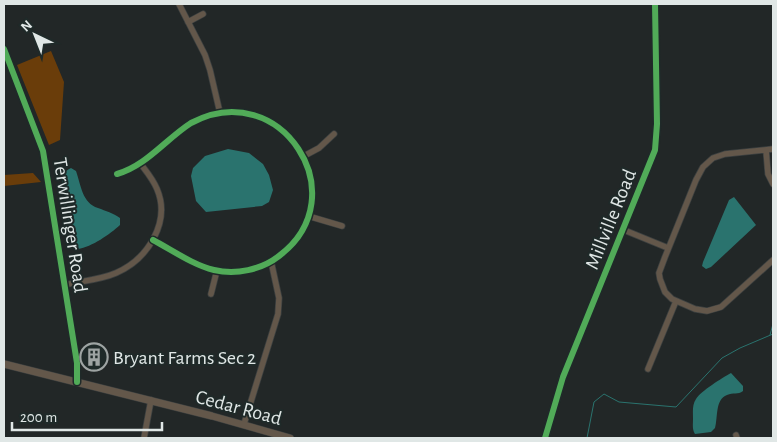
<svg xmlns="http://www.w3.org/2000/svg" width="777" height="442" font-family="'Alegreya Sans',sans-serif">
  <style>
    .green { fill: #6a3d0a }
    .water { fill: #2a736e }
    .lines { fill: none; stroke-linecap: round; stroke-linejoin: round }
    .stream { stroke: #2a736e; stroke-width: 1 }
    .minor-casing { stroke: #3d4141; stroke-width: 7 }
    .tertiary-casing { stroke: #3d4141; stroke-width: 8 }
    .minor { stroke: #63574a; stroke-width: 5.5 }
    .tertiary { stroke: #63574a; stroke-width: 7 }
    .cycleway-casing { stroke: #1f2a29; stroke-width: 9 }
    .cycleway { stroke: #51ab58; stroke-width: 6 }
    .labels { text-anchor: middle; stroke-width: 4; stroke-linejoin: round; paint-order: stroke }
    .street-label { font-size: 20px; fill: #e0e7e6; stroke: #1f2a29 }
    .poi-label { font-size: 20px; fill: #e0e7e6; stroke: #1f2a29; text-anchor: start }
  </style>
  <rect width="100%" height="100%" fill="#222727"/>
  <path class="green" d="M51,51l13,31 -4,58 -11,5 -32,-80z
    M33,173l8,9 -37,4v-11z"/>
  <path class="water" d="M228,149l21,4 14,11 6,11 4,15 -4,12 -7,4 -56,6 -10,-11 -5,-25 2,-8 12,-12z
    M71,168l5,3c5,14 6,32 22,37 8,3 15,5 22,10v7c-10,9 -28,22 -42,24 0,-1 -5,-5 -5,-6 -5,-7 -13,-59 -10,-67 1,-4 4,-6 8,-8z
    M734,197l22,28 -45,42 -5,2 -4,-3 1,-4 26,-62z
    M731,373l12,13v5c-5,4 -10,1 -16,4 -12,4 -9,23 -12,33l-4,4 -16,2c-3,-5 -2,-9 -2,-15 0,-7 -1,-14 3,-20 5,-8 26,-21 35,-26z"/>
  <g class="lines">
    <path class="stream" d="M770,335l3,-11
      M587,438l7,-36 10,-8 15,8 57,5 46,-49 18,-10 33,-14"/>
    <g class="minor-casing">
      <path id="minor" d="M179,4l26,51 5,15 10,43
        M188,22l15,-8
        M4,49l39,102 34,212v19
        M773,149l-48,5 -12,4 -10,9 -7,13 -31,77 -6,16 1,6 5,13 7,7 23,10 12,2 14,-4 52,-47
        M766,150l2,24 5,10
        M304,156l15,-8 15,-14
        M117,174c29,-8 49,-35 74,-51 89,-48 168,73 88,133 -18,14 -43,19 -65,14 -21,-5 -42,-20 -61,-30
        M308,216l34,10
        M624,230l44,18
        M64,285c17,-4 36,-5 52,-12 32,-14 55,-51 41,-84 -4,-10 -11,-18 -17,-26
        M211,294l6,-24
        M648,369l28,-68
        M244,424l34,-110 1,-16 -8,-37
        M736,435l1,3
        M144,438l7,-38"/>
    </g>
    <g class="tertiary-casing">
      <path id="tertiary" d="M4,364l208,52 78,22
        M545,438l18,-61 92,-227 2,-26 -2,-120"/>
    </g>
    <use href="#minor" class="minor"/>
    <use href="#tertiary" class="tertiary"/>
    <g class="cycleway-casing">
      <path id="cycleway" d="M4,49l39,102 34,212v19
        M117,174c29,-8 49,-35 74,-51 89,-48 168,73 88,133 -18,14 -43,19 -65,14 -21,-5 -42,-20 -61,-30
        M545,438l18,-61 92,-227 2,-26 -2,-120"/>
    </g>
    <use href="#cycleway" class="cycleway"/>
  </g>
  <defs>
    <g id="building-ring" transform="scale(1.4375)"><circle r="9.5" fill="#1f2a29" stroke="#9ea4a3" stroke-width="1.5"/><path d="M-4-6H4V6H1V3H-1V6H-4ZM-2.5-4.3h1.7v1.8h-1.7ZM.8-4.3h1.7v1.8H.8ZM-2.5-1h1.7V.8h-1.7ZM.8-1h1.7V.8H.8Z" fill="#9ea4a3"/></g>
  </defs>
  <g fill-rule="evenodd">
    <use href="#building-ring" x="94" y="357"/>
  </g>
  <g class="labels">
    <g class="street-label">
      <text transform="translate(610 219) rotate(-68)" y="7">Millville Road</text>
      <text transform="translate(71 225) rotate(81)" y="7">Terwillinger Road</text>
      <text transform="translate(239 407) rotate(15)" y="7">Cedar Road</text>
    </g>
    <g class="poi-label">
      <text x="113" y="364">Bryant Farms Sec 2</text>
    </g>
  </g>
  <rect width="777" height="442" fill="none" stroke="#e0e7e6" stroke-width="10"/>
  <g transform="translate(35 35) rotate(317)" stroke="#1f2a29" stroke-width="4" paint-order="stroke">
  <path d="M0-4L9 19L0 12L-9 19Z" fill="#e0e7e6"/>
  <text y="-8" font-size="14" font-weight="bold" text-anchor="middle" fill="#e0e7e6">N</text>
  </g>
  <path d="M12 422v8h150v-8" fill="none" stroke="#e0e7e6" stroke-width="2.5"/>
  <text x="20" y="422" font-size="15" fill="#e0e7e6" stroke="#1f2a29" stroke-width="4" paint-order="stroke">200 m</text>
</svg>
